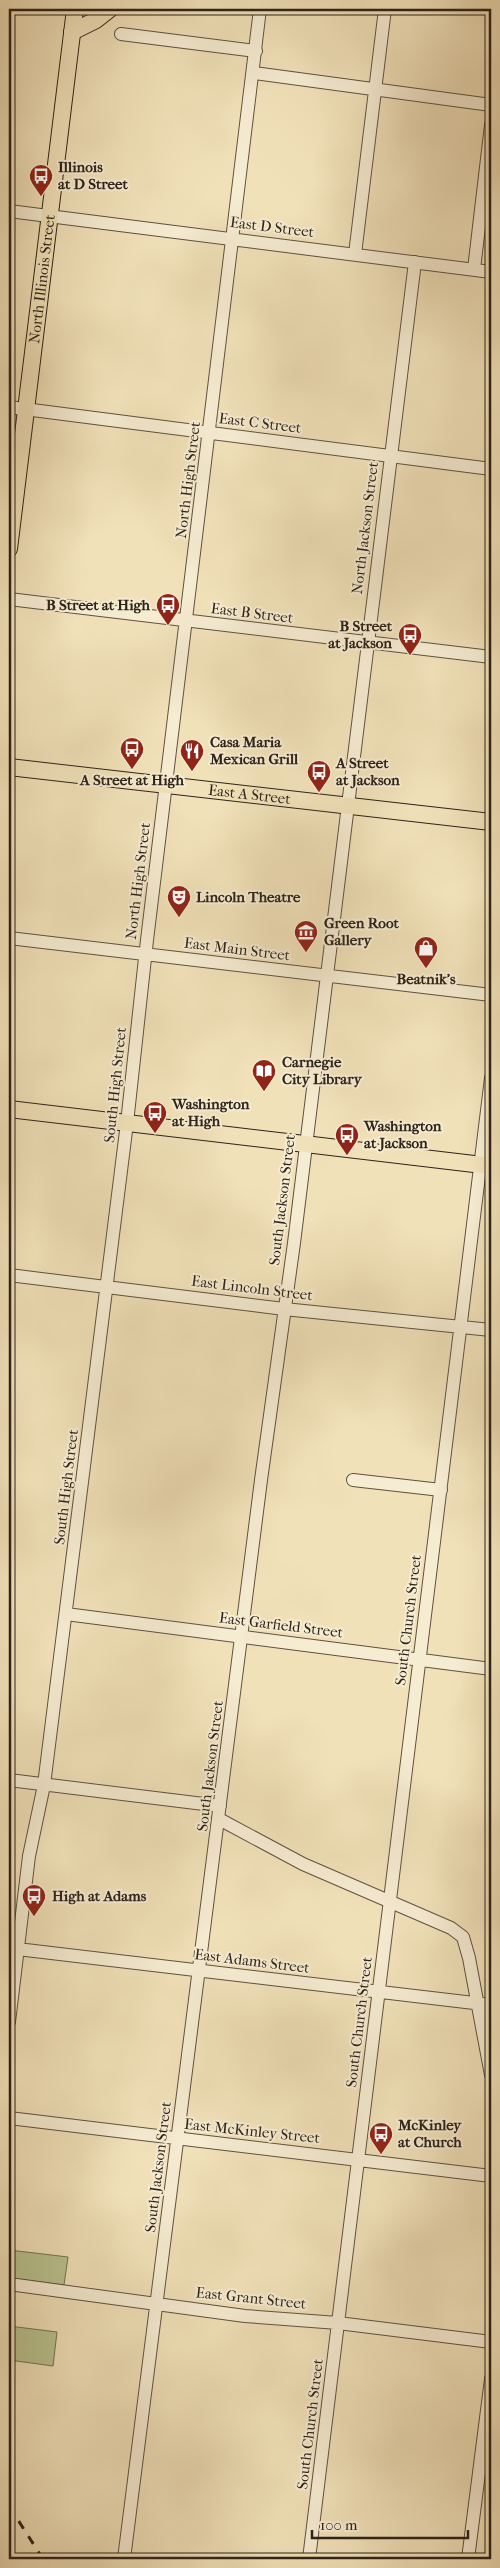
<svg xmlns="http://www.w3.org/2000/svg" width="500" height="2568" font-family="'IM FELL French Canon',serif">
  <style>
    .green { fill: #b9c38f; stroke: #737354 }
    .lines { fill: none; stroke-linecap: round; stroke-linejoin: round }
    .minor-casing { stroke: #5e5241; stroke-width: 14 }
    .major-casing { stroke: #2d2319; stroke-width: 18 }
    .minor { stroke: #f6ecd2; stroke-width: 12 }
    .major { stroke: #f1e1b9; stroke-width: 16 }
    .rail { stroke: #2d2319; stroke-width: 3; stroke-dasharray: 9 9; stroke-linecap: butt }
    .labels { text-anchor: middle; stroke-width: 4; stroke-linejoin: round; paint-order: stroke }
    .poi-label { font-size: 15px; font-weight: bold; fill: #2d2319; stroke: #f6ecd2; text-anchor: start }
    .street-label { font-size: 15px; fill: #2d2319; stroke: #f6ecd2 }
  </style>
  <rect width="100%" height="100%" fill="#f1e1b9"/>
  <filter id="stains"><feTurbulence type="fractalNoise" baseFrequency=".004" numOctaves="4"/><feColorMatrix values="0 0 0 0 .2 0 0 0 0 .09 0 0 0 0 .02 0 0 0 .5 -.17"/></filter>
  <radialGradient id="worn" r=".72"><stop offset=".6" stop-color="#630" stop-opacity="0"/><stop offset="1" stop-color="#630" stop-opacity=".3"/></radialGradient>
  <path class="green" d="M9,2250l59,7 -4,28 -55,-7z
    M9,2326l48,6 -4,34 -44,-6z"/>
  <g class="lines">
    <g class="minor-casing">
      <path id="minor" d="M121,34l135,17
        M254,73l237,32
        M9,211l482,61
        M355,254l30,-245
        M474,269l17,-144
        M9,407l482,62
        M9,599l482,58
        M9,938l482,57
        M9,1275l275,34 207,21
        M353,1480l88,10
        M66,1614l425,55
        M9,1780l211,26
        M219,1819l84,45 148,64 12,9 6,21 22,117
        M9,1948l482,57
        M9,2022l20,-166 15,-71 83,-662 20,-183 113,-931
        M9,2118l482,58
        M9,2284l236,32 93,7 153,19
        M124,2559l137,-1079 33,-237 121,-981
        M309,2559l182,-1481
        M468,2559l23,-180"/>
    </g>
    <g class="major-casing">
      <g id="major">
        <path d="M72,32l24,-12 14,-11"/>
        <path id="s1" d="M9,549l66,-540"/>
        <path id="s2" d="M9,767l482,55"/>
        <path d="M9,1109l482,57"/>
      </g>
    </g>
    <use href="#minor" class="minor"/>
    <use href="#major" class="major"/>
    <path class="rail" d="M9,2506l34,53"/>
  </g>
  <defs>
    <g id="bus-pin" transform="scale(1.25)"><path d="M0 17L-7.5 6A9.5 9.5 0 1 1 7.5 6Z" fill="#8f2418" stroke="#f6ecd2"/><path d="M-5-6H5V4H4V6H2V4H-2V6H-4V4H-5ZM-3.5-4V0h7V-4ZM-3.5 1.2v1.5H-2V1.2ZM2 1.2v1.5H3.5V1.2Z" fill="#fff"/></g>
    <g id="restaurant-pin" transform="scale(1.25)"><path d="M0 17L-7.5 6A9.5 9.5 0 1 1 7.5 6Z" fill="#8f2418" stroke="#f6ecd2"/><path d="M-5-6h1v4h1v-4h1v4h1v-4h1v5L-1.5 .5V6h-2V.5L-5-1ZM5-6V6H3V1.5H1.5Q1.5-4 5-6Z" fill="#fff"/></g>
    <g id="theatre-pin" transform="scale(1.25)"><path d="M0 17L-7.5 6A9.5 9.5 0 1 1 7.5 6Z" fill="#8f2418" stroke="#f6ecd2"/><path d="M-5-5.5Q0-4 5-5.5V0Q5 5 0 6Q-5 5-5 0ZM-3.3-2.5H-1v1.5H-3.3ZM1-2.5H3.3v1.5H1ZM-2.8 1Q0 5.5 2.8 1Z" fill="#fff"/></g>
    <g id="museum-pin" transform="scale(1.25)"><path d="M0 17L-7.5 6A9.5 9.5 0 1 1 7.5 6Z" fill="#8f2418" stroke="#f6ecd2"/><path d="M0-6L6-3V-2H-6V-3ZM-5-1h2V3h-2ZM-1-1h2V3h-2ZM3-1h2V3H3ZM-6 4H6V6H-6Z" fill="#fff"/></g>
    <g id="shop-pin" transform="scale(1.25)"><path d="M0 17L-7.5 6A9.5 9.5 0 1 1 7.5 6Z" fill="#8f2418" stroke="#f6ecd2"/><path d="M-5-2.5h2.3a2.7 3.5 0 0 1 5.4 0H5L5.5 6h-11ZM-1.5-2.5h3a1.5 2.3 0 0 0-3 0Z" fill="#fff"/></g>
    <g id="library-pin" transform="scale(1.25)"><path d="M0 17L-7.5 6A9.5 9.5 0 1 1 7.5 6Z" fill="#8f2418" stroke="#f6ecd2"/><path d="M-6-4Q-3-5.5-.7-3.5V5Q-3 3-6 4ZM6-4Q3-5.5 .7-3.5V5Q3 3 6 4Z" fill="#fff"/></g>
  </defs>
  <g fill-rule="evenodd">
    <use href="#bus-pin" x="41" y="176"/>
    <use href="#bus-pin" x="168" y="605"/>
    <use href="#bus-pin" x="410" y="635"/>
    <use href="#bus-pin" x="132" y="749"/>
    <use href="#restaurant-pin" x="192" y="751"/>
    <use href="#bus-pin" x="319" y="772"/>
    <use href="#theatre-pin" x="179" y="897"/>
    <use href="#museum-pin" x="306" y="932"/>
    <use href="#shop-pin" x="426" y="948"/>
    <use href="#library-pin" x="264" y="1071"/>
    <use href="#bus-pin" x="155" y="1113"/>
    <use href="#bus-pin" x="347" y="1135"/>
    <use href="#bus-pin" x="34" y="1896"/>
    <use href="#bus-pin" x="381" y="2134"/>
  </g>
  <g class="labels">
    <g class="poi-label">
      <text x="58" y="172">Illinois<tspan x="58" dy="17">at D Street</tspan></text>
      <text x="150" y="610" text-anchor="end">B Street at High</text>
      <text x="392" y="631" text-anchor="end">B Street<tspan x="392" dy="17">at Jackson</tspan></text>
      <text x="210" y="747">Casa Maria<tspan x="210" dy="17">Mexican Grill</tspan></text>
      <text x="336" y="768">A Street<tspan x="336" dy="17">at Jackson</tspan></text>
      <text x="132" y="785" text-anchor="middle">A Street at High</text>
      <text x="196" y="902">Lincoln Theatre</text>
      <text x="324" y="928">Green Root<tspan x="324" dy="17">Gallery</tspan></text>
      <text x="426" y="984" text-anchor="middle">Beatnik's</text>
      <text x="282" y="1067">Carnegie<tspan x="282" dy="17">City Library</tspan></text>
      <text x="172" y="1109">Washington<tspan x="172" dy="17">at High</tspan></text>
      <text x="364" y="1131">Washington<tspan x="364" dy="17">at Jackson</tspan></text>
      <text x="52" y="1901">High at Adams</text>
      <text x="398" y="2130">McKinley<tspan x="398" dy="17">at Church</tspan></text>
    </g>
    <g class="street-label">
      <text transform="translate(272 227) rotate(7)" y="5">East D Street</text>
      <text dy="5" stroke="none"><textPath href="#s1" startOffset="272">North Illinois Street</textPath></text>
      <text transform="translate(260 423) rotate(7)" y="5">East C Street</text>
      <text transform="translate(188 480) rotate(-83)" y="5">North High Street</text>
      <text transform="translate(365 528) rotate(-83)" y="5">North Jackson Street</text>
      <text transform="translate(252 613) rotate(7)" y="5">East B Street</text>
      <text dy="5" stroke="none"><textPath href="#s2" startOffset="242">East A Street</textPath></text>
      <text transform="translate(138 881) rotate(-83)" y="5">North High Street</text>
      <text transform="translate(237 949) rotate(7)" y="5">East Main Street</text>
      <text transform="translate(115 1085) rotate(-84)" y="5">South High Street</text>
      <text transform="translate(282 1200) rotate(-83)" y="5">South Jackson Street</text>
      <text transform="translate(252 1288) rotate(7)" y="5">East Lincoln Street</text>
      <text transform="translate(66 1487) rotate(-83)" y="5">South High Street</text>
      <text transform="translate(408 1620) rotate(-83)" y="5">South Church Street</text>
      <text transform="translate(281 1625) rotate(7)" y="5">East Garfield Street</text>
      <text transform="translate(210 1766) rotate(-83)" y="5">South Jackson Street</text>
      <text transform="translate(252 1961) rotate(7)" y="5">East Adams Street</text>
      <text transform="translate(359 2022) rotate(-83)" y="5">South Church Street</text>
      <text transform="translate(252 2131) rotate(6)" y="5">East McKinley Street</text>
      <text transform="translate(158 2167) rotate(-83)" y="5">South Jackson Street</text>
      <text transform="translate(251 2298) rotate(6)" y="5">East Grant Street</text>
      <text transform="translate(310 2424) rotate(-83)" y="5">South Church Street</text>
    </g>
  </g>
  <rect width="500" height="2568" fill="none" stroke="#f1e1b9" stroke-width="30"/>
  <rect x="10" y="10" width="480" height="2548" fill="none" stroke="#2d2319" stroke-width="2.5"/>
  <rect x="15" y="15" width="470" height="2538" fill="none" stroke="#2d2319"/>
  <path d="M312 2530v8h156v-8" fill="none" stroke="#2d2319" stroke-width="2.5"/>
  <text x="320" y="2530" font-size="15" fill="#2d2319" stroke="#f6ecd2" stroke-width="4" paint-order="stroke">100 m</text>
  <rect width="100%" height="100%" filter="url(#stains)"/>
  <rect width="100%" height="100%" fill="url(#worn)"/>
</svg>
